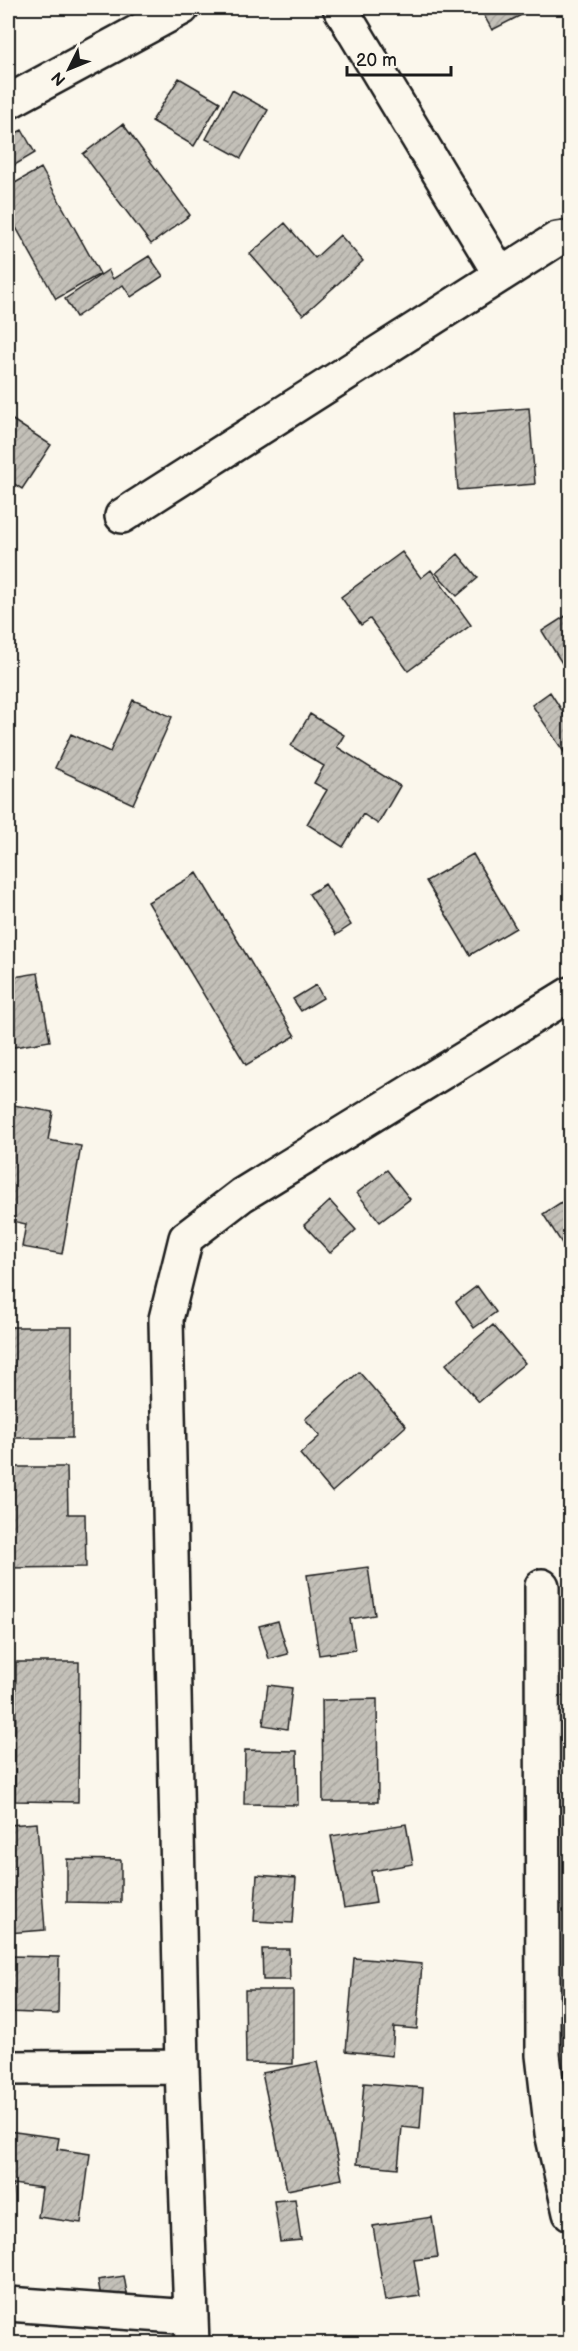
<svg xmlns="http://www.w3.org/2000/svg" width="578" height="2351" font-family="'Balsamiq Sans',sans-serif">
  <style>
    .building { fill: url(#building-hatch); stroke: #1c1c1c; stroke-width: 1.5 }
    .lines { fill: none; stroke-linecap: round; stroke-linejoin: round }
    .street-casing { stroke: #1c1c1c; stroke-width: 38 }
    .street { stroke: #fbf7ec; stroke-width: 33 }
  </style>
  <defs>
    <pattern id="building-hatch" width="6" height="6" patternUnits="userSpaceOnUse" patternTransform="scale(1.5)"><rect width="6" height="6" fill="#c3c0b8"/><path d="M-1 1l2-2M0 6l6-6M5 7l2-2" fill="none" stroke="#a7a49e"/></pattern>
  </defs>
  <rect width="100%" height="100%" fill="#fbf7ec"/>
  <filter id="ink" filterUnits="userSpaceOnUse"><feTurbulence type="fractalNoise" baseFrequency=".0167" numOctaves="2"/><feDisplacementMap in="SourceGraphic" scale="12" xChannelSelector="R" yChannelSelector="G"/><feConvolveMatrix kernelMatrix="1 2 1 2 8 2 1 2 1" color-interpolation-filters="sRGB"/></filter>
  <g filter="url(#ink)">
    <path class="building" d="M480,8h55l-43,22z
      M179,78l41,24 -26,44 -42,-25z
      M232,90l36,20 -27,48 -35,-19z
      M123,124l67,91 -39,29 -68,-90z
      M22,130l13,23 -27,16v-32z
      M41,168l59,106 -44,25 -48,-86v-26z
      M285,223l30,35 25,-23 23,26 -60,54 -53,-61z
      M149,256l14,20 -32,21 -8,-12 -47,32 -11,-18 43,-29 5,9z
      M529,408l6,76 -77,6 -6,-76z
      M8,417l43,28 -29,44 -14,-9z
      M402,552l19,26 10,-8 40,55 -63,46 -38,-52 -9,6 -20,-28z
      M458,554l20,24 -21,18 -21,-23z
      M570,613v63l-28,-45z
      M550,692l20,31v34l-2,1 -36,-53z
      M133,700l39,17 -39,87 -78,-36 16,-34 39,18z
      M310,714l34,21 -7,12 63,39 -22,38 -15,-10 -20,33 -36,-23 20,-34 -13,-7 10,-17 -33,-20z
      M473,854l43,74 -46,27 -44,-74z
      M197,873l98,163 -49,29 -98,-163z
      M325,884l26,41 -15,10 -27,-41z
      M38,973l12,68 -42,7v-70z
      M316,985l7,13 -22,13 -8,-12z
      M8,1104l45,8 -5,28 33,6 -19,108 -40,-7 4,-23 -18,-4z
      M387,1170l23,29 -30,23 -23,-29z
      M566,1199l4,7v39l-5,3 -22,-34z
      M330,1201l26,29 -26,23 -26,-28z
      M477,1286l19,26 -22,16 -18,-26z
      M493,1325l32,38 -46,39 -33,-38z
      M8,1327h64v111h-64z
      M359,1372l47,54 -74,66 -32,-38 20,-18 -15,-17z
      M8,1467h59l1,47h17l1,53 -78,1z
      M368,1567l7,48 -25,4 5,31 -36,5 -12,-80z
      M278,1621l10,33 -19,5 -10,-33z
      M16,1662h63l-1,140 -63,-1z
      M268,1685l24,3 -5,41 -24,-4z
      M377,1699l1,103h-55l-1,-102z
      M245,1750l52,1 1,54 -54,-1z
      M37,1823l8,107 -37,3v-108z
      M406,1824l7,40 -42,7 5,32 -32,5 -13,-72z
      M67,1859l54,1v43l-54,-1z
      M257,1875l39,3 -3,45 -39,-2z
      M262,1949h27l1,31h-27z
      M8,1956l51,1 -1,57 -50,-2z
      M354,1958l68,6 -5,65 -23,-2 -2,29 -46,-5z
      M245,1990h48v74l-47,-1z
      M317,2062l25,117 -55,11 -25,-117z
      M364,2083l59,5 -3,41 -18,-2 -4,41 -41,-4z
      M8,2131l51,7 -2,11 33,5 -9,69 -43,-6 4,-29 -29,-4 -5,40z
      M295,2199l6,41 -21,2 -6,-41z
      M432,2217l6,40 -24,3 6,36 -35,5 -12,-75z
      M124,2276l5,29 -26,4 -5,-29z"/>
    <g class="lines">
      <g class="street-casing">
        <path id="street" d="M340,8l160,266
          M8,102l174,-94
          M122,516l435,-277 13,-2
          M542,1586l1,469 9,78 18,80
          M8,2068l174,-1
          M8,2304l183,13
          M192,2344l-10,-277 -16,-748 20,-81 56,-43 328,-201"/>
      </g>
      <use href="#street" class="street"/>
    </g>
  </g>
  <rect width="578" height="2351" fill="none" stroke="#fbf7ec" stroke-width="30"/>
  <rect x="15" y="15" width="548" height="2321" fill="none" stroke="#1c1c1c" stroke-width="2" filter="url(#ink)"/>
  <g transform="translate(69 69) rotate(227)" stroke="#fbf7ec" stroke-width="4.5" paint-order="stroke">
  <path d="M0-4.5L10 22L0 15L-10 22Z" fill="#1c1c1c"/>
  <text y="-9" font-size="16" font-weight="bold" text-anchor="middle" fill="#1c1c1c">N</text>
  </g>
  <path d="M347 66v9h104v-9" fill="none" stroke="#1c1c1c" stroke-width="3"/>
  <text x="356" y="66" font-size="18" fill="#1c1c1c" stroke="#fbf7ec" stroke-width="4.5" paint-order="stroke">20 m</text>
</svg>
